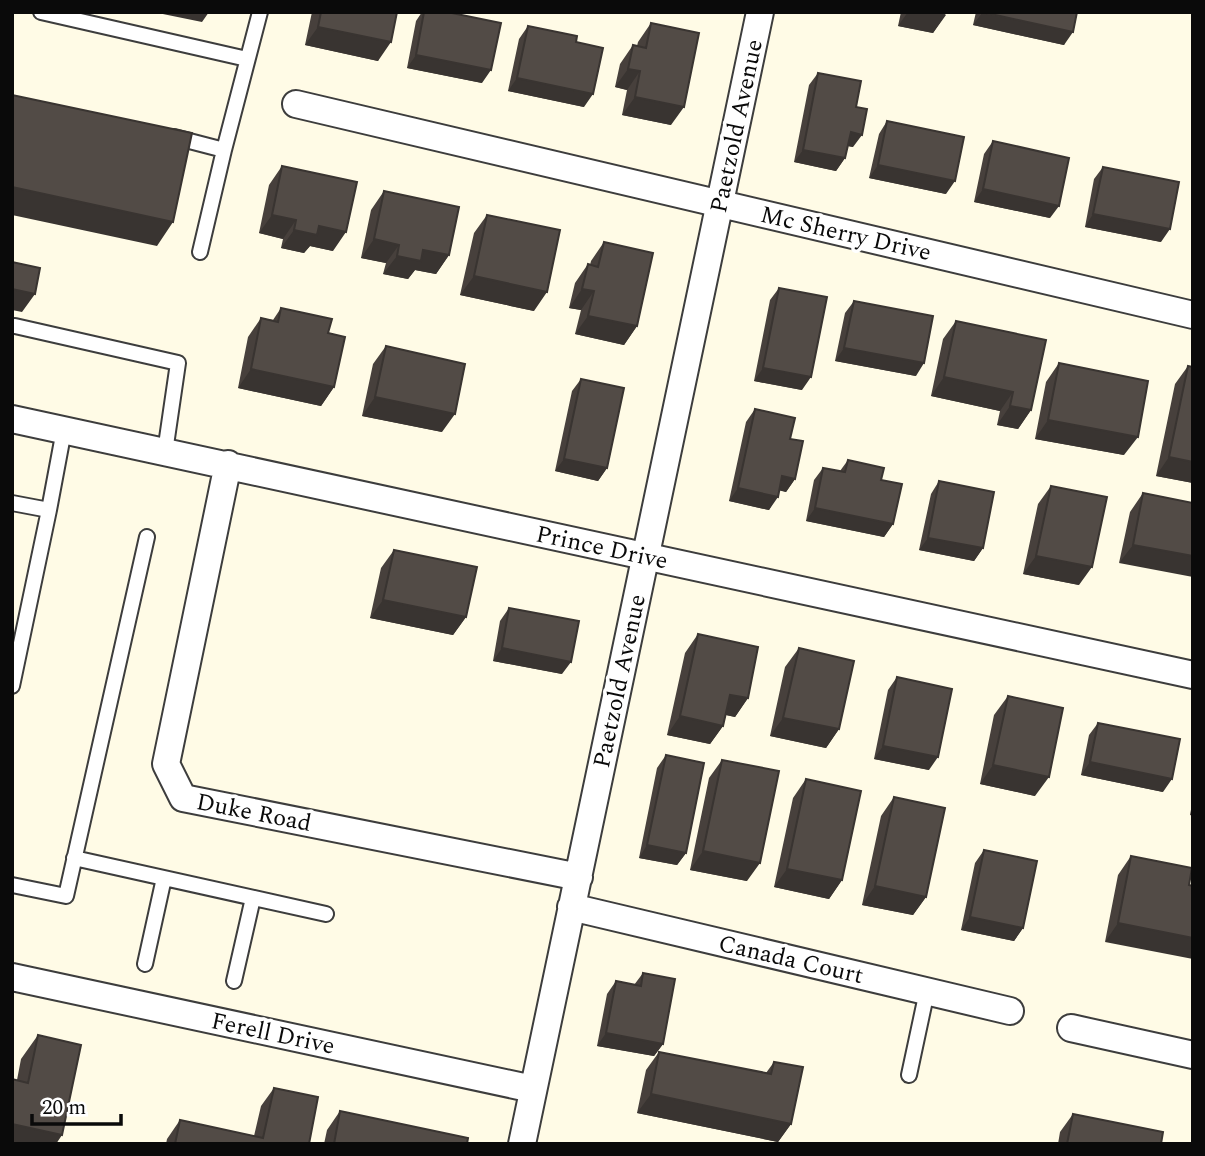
<svg xmlns="http://www.w3.org/2000/svg" width="1205" height="1156" font-family="Spectral,serif">
  <style>
    .lines { fill: none; stroke-linecap: round; stroke-linejoin: round }
    .lane-casing { stroke: #3d3d3d; stroke-width: 18 }
    .street-casing { stroke: #3d3d3d; stroke-width: 30 }
    .lane { stroke: #fff; stroke-width: 14 }
    .street { stroke: #fff; stroke-width: 26 }
    .wall { fill: #47403c }
    .shaded-wall { fill: #393431 }
    .building { fill: #524b46; stroke: #393431; stroke-width: 2 }
    .labels { text-anchor: middle; stroke-width: 7; stroke-linejoin: round; paint-order: stroke }
    .street-label { font-size: 24px; fill: #0a0a0a; stroke: #fff }
  </style>
  <rect width="100%" height="100%" fill="#fffbe6"/>
  <g class="lines">
    <g class="lane-casing">
      <path id="lane" d="M41,12l206,47
        M174,137l50,13 -24,102
        M224,150l36,-138
        M15,326l163,37 -13,89
        M12,503l37,7 -37,176
        M49,510l15,-80
        M74,858l252,56
        M12,885l54,11 81,-359
        M145,964l19,-86
        M234,981l19,-83
        M909,1075l18,-84"/>
    </g>
    <g class="street-casing">
      <path id="street" d="M296,104l897,211
        M12,419l1181,256
        M228,464l-62,300 17,34 396,79
        M571,907l439,104
        M12,977l521,112
        M1071,1028l122,27
        M522,1144l238,-1132"/>
    </g>
    <use href="#lane" class="lane"/>
    <use href="#street" class="street"/>
  </g>
  <path class="wall" d="M312,12h85l-19,49 -73,-16z
    M422,12h25l35,71 -75,-15 9,-47z
    M901,12h46l-14,21 -35,-7z
    M976,12h101l-13,33 -91,-20z
    M651,23l20,102 -49,-10 5,-25 -12,-3 5,-23 13,-19 4,1 1,-4z
    M528,26l48,16 8,65 -76,-16 11,-52z
    M818,73l38,34 -3,40 -5,-1 -3,12 -9,13 -42,-9 15,-77z
    M887,121l59,73 -77,-16 10,-44z
    M993,141l57,77 -76,-16 10,-48z
    M282,166l51,85 -23,-5 -6,7 -23,-5 2,-9 -24,-6 10,-48z
    M1103,167l58,75 -76,-15 9,-48z
    M384,191l65,64 -13,19 -21,-4 -7,9 -25,-5 3,-11 -25,-5 10,-48z
    M487,215l47,96 -74,-16 14,-62z
    M604,242l33,84 -13,19 -49,-11 6,-24 -12,-2 6,-25 13,-19 2,1 1,-4z
    M779,288l23,102 -48,-9 16,-81z
    M854,301l62,75 -81,-15 10,-48z
    M281,308l47,25 6,54 -13,19 -83,-18 10,-51 13,-19 12,2z
    M956,321l75,89 -13,19 -21,-4 3,-14 -69,-15 12,-57z
    M386,346l56,86 -80,-16 11,-52z
    M1059,363l65,92 -89,-16 11,-57z
    M1188,366l5,1v116l-37,-7 19,-92z
    M581,379l26,89 -9,13 -43,-10 17,-80z
    M755,409l35,30 5,40 -9,13 -6,-2 -11,20 -40,-9 17,-79z
    M848,460l33,20 12,44 -9,13 -78,-16 8,-41 9,-12 17,3z
    M939,481l44,67 -9,13 -55,-11 12,-56z
    M1051,486l28,99 -56,-11 15,-70z
    M1143,493l50,10 -74,60 11,-51z
    M394,550l72,67 -13,18 -83,-17 11,-50z
    M509,608l53,66 -69,-13 7,-40z
    M698,634l50,64 -13,19 -9,-2 -3,11 -13,18 -43,-9 18,-82z
    M799,648l40,81 -13,19 -56,-12 15,-69z
    M897,677l32,93 -55,-11 14,-69z
    M1008,696l27,100 -55,-12 14,-69z
    M1098,723l65,69 -82,-17 8,-40z
    M666,755l20,98 -9,12 -38,-7 18,-90z
    M722,760l25,121 -57,-11 19,-92z
    M806,779l36,101 -13,19 -55,-12 19,-89z
    M894,797l32,100 -13,18 -51,-10 19,-89z
    M1193,799v17l-3,-1z
    M984,850l39,78 -9,13 -53,-11 14,-67z
    M1131,856l58,29 -84,57 13,-67z
    M643,973l20,71 -9,12 -57,-10 10,-52 9,-13 18,4z
    M38,1035l24,100 -45,-55 4,-21z
    M659,1052l107,21 8,-11 17,62 -13,18 -141,-29 9,-43z
    M274,1088l35,56h-143l1,-5 13,-19 74,16 7,-30z
    M340,1111l127,33h-143l3,-14z
    M1073,1114l88,30h-103l2,-12z"/>
  <path class="shaded-wall" d="M153,12h56l-7,10z
    M908,12h27l11,3 -13,18 -35,-7z
    M982,13l91,19 -9,13 -91,-20z
    M318,27l73,15 -13,19 -73,-16z
    M416,55l75,15 -9,13 -75,-15z
    M628,69l12,2 -13,19 -12,-3z
    M517,78l76,16 -9,13 -76,-16z
    M635,97l49,10 -13,18 -49,-10z
    M851,132l11,3 -9,12 -11,-2z
    M803,150l42,8 -9,13 -42,-9z
    M878,165l77,16 -9,13 -77,-16z
    M12,187l161,35 -16,24 -145,-31z
    M983,189l76,17 -9,12 -76,-16z
    M1093,214l77,15 -9,13 -76,-15z
    M272,215l24,5 -13,19 -24,-6z
    M319,226l27,6 -13,19 -23,-5 -6,7 -23,-5 13,-18z
    M374,239l25,6 -13,18 -25,-5z
    M423,250l26,5 -13,19 -21,-4 -7,9 -25,-5 14,-18z
    M474,276l73,16 -13,19 -74,-16z
    M12,289l23,5 -13,18 -10,-2z
    M582,289l12,2 -13,19 -12,-2z
    M588,316l49,10 -13,19 -49,-11z
    M844,348l80,15 -8,13 -81,-15z
    M763,368l48,9 -9,13 -48,-9z
    M251,369l83,18 -13,19 -83,-18z
    M944,377l69,15 -13,19 -69,-15z
    M375,397l80,17 -13,18 -80,-16z
    M1010,406l21,4 -13,19 -21,-4z
    M1048,420l90,17 -14,18 -89,-16z
    M1169,457l24,5v21l-37,-7z
    M564,459l43,9 -9,13 -43,-10z
    M782,476l13,3 -9,13 -13,-3z
    M738,488l40,9 -9,13 -40,-9z
    M815,508l78,16 -9,13 -78,-16z
    M928,538l55,10 -9,13 -55,-11z
    M1133,545l60,11v21l-74,-14z
    M1036,556l56,11 -13,18 -56,-11z
    M383,600l83,17 -13,18 -83,-17z
    M502,648l69,14 -9,12 -69,-13z
    M730,695l18,3 -13,19 -18,-4z
    M680,716l43,10 -13,18 -43,-9z
    M783,718l56,11 -13,19 -56,-12z
    M883,746l55,11 -9,13 -55,-11z
    M1090,762l82,17 -9,13 -82,-17z
    M993,765l56,12 -14,19 -55,-12z
    M647,845l39,8 -9,12 -38,-7z
    M703,851l57,12 -13,18 -57,-11z
    M787,869l55,11 -13,19 -55,-12z
    M875,886l51,11 -13,18 -51,-10z
    M970,917l53,11 -9,13 -53,-11z
    M1118,923l75,15v21l-88,-17z
    M606,1033l57,11 -9,12 -57,-10z
    M651,1094l140,30 -13,18 -141,-29z
    M12,1124l50,11 -6,9h-44z"/>
  <path class="building" d="M321,12h76l-6,30 -73,-15z
    M424,12h23l54,11 -10,47 -75,-15z
    M982,12h95l-4,20z
    M651,23l48,10 -15,74 -49,-10 5,-26 -12,-2 5,-24 13,3z
    M528,26l49,10 -1,6 27,6 -10,46 -76,-16z
    M818,73l43,8 -5,26 11,2 -5,26 -11,-3 -6,26 -42,-8z
    M12,95l180,38 -19,89 -161,-35z
    M887,121l77,16 -9,44 -77,-16z
    M993,141l76,17 -10,48 -76,-17z
    M282,166l75,16 -11,50 -27,-6 -2,9 -23,-5 2,-10 -24,-5z
    M1103,167l76,15 -9,47 -77,-15z
    M384,191l75,16 -10,48 -26,-5 -2,11 -24,-5 2,-11 -25,-6z
    M487,215l73,15 -13,62 -73,-16z
    M604,242l49,11 -16,73 -49,-10 6,-25 -12,-2 6,-25 10,3z
    M12,262l28,6 -5,26 -23,-5z
    M779,288l48,9 -16,80 -48,-9z
    M854,301l79,15 -9,47 -80,-15z
    M281,308l51,11 -4,14 17,4 -11,50 -83,-18 10,-51 17,4z
    M956,321l90,19 -15,70 -21,-4 3,-14 -69,-15z
    M386,346l79,18 -10,50 -80,-17z
    M1059,363l89,18 -10,56 -90,-17z
    M1188,366l5,1v95l-24,-5z
    M581,379l43,9 -17,80 -43,-9z
    M755,409l40,9 -5,21 13,2 -8,38 -13,-3 -4,21 -40,-9z
    M848,460l36,8 -3,12 21,4 -9,40 -78,-16 8,-40 22,4z
    M939,481l55,11 -11,56 -55,-10z
    M1051,486l56,11 -15,70 -56,-11z
    M1143,493l50,10v53l-60,-11z
    M394,550l83,17 -11,50 -83,-17z
    M509,608l70,13 -8,41 -69,-14z
    M698,634l60,13 -10,51 -18,-3 -7,31 -43,-10z
    M799,648l55,13 -15,68 -56,-11z
    M897,677l55,12 -14,68 -55,-11z
    M1008,696l55,12 -14,69 -56,-12z
    M1098,723l82,16 -8,40 -82,-17z
    M666,755l38,8 -18,90 -39,-8z
    M722,760l57,11 -19,92 -57,-12z
    M806,779l55,12 -19,89 -55,-11z
    M894,797l51,11 -19,89 -51,-11z
    M984,850l53,11 -14,67 -53,-11z
    M1131,856l61,12 -3,17 4,1v52l-75,-15z
    M643,973l32,6 -12,65 -57,-11 10,-52 25,5z
    M38,1035l43,10 -19,90 -50,-11v-45l16,4z
    M659,1052l112,22 3,-12 29,5 -12,57 -140,-30z
    M274,1088l44,9 -9,47h-134l5,-24 83,18z
    M340,1111l128,27 -1,6h-133z
    M1073,1114l90,18 -2,12h-94z"/>
  <g class="labels">
    <g class="street-label">
      <text transform="translate(736 126) rotate(-78)" y="8">Paetzold Avenue</text>
      <text transform="translate(846 233) rotate(13)" y="8">Mc Sherry Drive</text>
      <text transform="translate(602 547) rotate(12)" y="8">Prince Drive</text>
      <text transform="translate(619 681) rotate(-78)" y="8">Paetzold Avenue</text>
      <text transform="translate(254 812) rotate(11)" y="8">Duke Road</text>
      <text transform="translate(791 959) rotate(13)" y="8">Canada Court</text>
      <text transform="translate(273 1033) rotate(12)" y="8">Ferell Drive</text>
    </g>
  </g>
  <rect width="1205" height="1156" fill="none" stroke="#0a0a0a" stroke-width="28"/>
  <path d="M32 1114v10h89v-10" fill="none" stroke="#0a0a0a" stroke-width="3.5"/>
  <text x="42" y="1114" font-size="21" fill="#0a0a0a" stroke="#ffffff" stroke-width="5" paint-order="stroke">20 m</text>
</svg>
